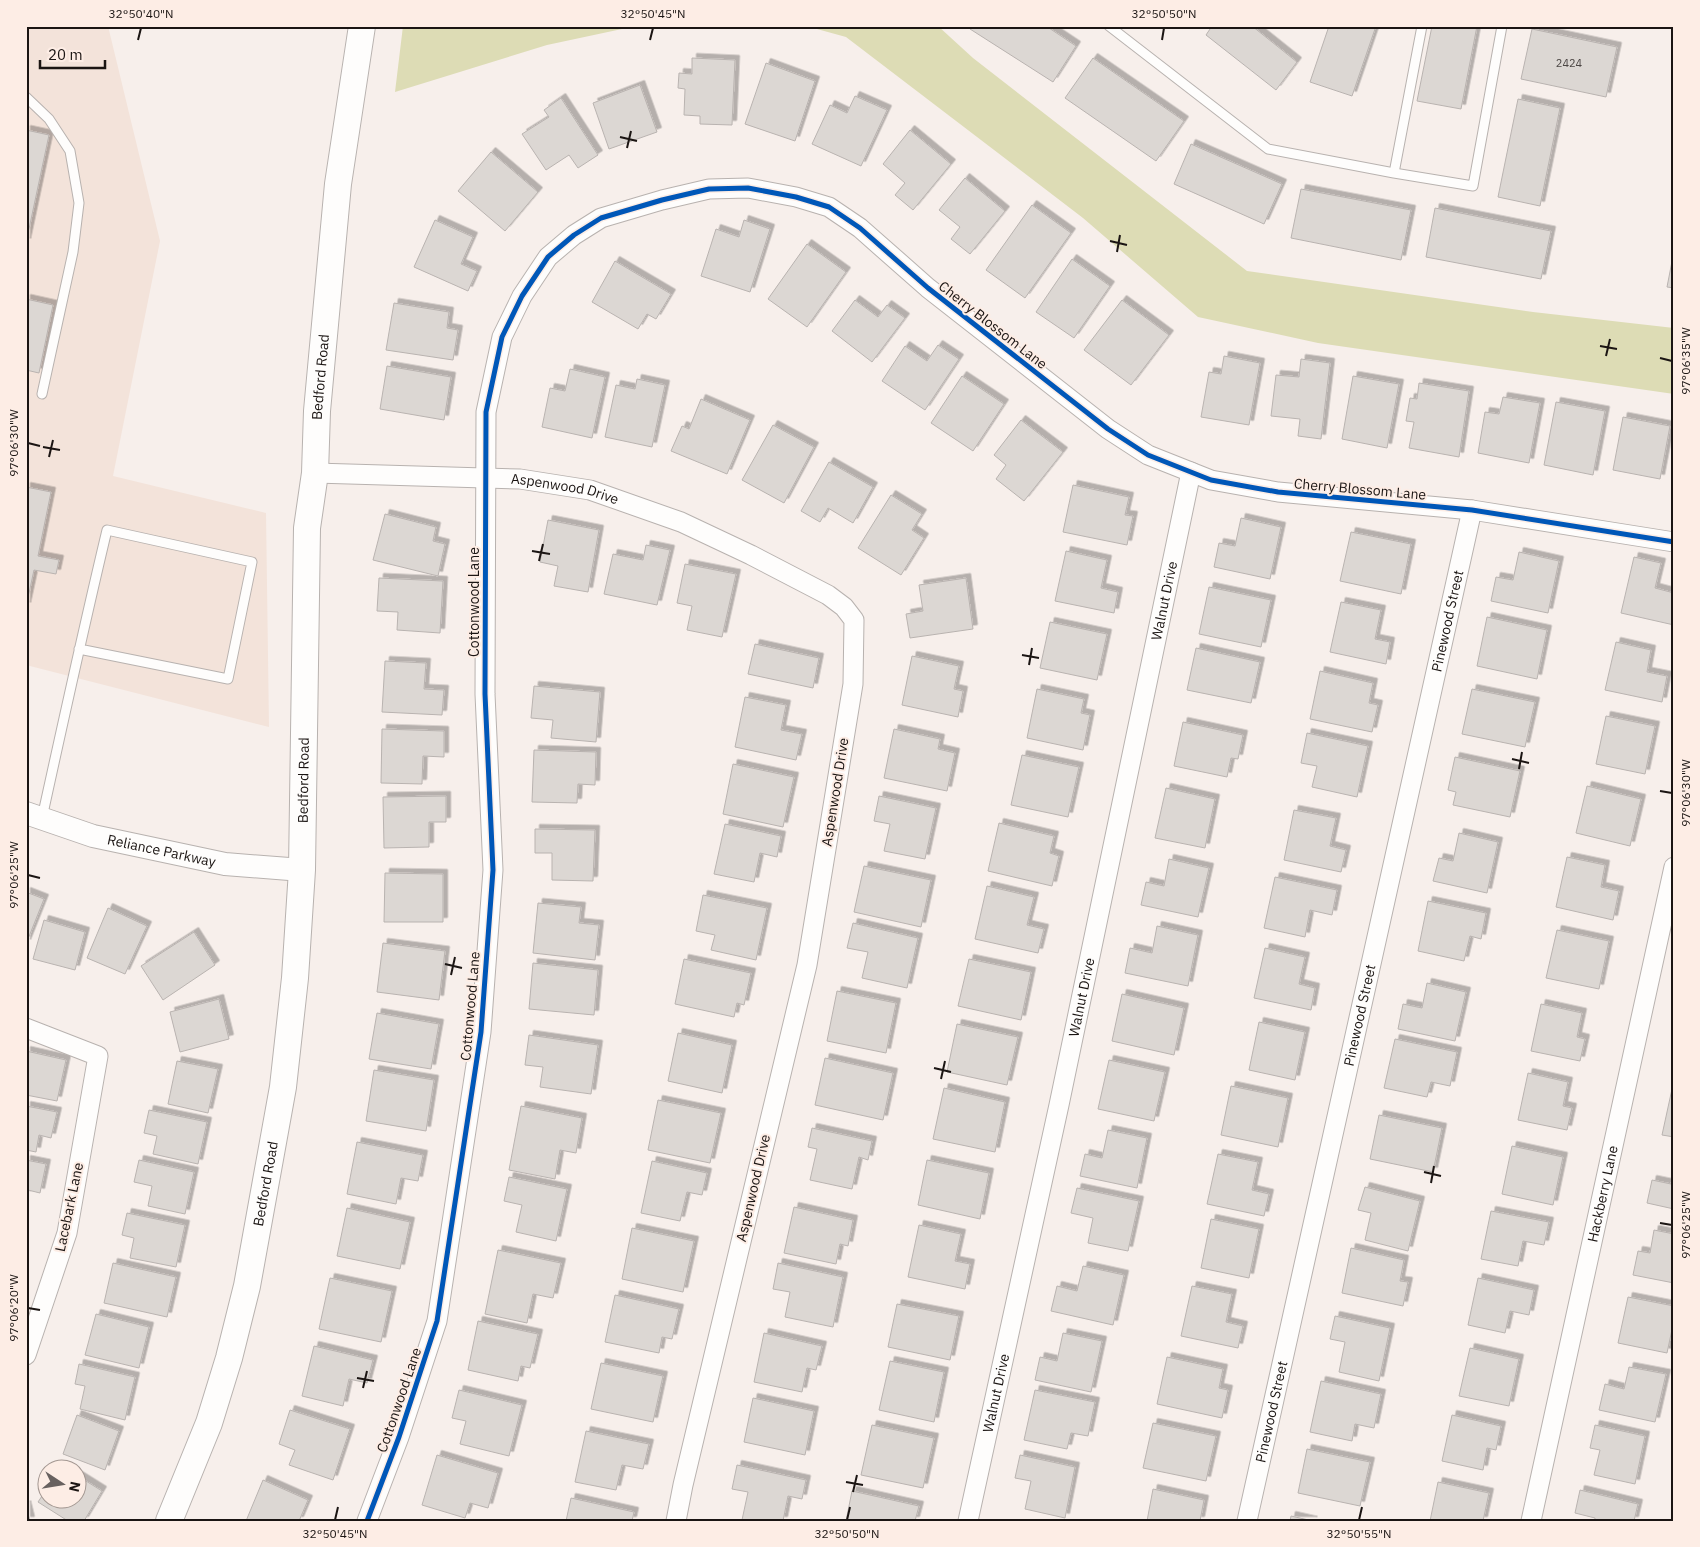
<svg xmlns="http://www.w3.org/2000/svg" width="1700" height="1547" font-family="'IBM Plex Sans',sans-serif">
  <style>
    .built { fill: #f3e3da }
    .green { fill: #dddcb5 }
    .building { fill: #dcd7d3; stroke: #b9b3b0; filter: url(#shadow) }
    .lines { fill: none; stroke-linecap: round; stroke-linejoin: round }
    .service-casing { stroke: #b8b2af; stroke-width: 11 }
    .minor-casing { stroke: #b8b2af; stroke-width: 21 }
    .tertiary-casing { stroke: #b8b2af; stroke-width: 24 }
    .secondary-casing { stroke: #b8b2af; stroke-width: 28 }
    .service { stroke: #fefdfc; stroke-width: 9 }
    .minor { stroke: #fefdfc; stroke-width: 19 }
    .tertiary { stroke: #fefdfc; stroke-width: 22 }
    .secondary { stroke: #fefdfc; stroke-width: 26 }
    .cycleway-casing { stroke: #fdede5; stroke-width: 8 }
    .cycleway { stroke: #0057b8; stroke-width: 5 }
    .ticks { fill: none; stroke: #1b1513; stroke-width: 2 }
    .labels { text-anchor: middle; stroke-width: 4; stroke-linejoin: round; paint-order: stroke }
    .number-label { font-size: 11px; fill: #4c4644 }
    .street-label { font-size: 14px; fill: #1b1513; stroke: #fdede5 }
    .neatline { fill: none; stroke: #1b1513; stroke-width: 2 }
    .ticks-label { font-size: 12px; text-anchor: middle; fill: #1b1513 }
  </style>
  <defs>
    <filter id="shadow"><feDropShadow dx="4.5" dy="-4.5" stdDeviation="0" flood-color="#0004"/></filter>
  </defs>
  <rect width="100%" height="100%" fill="#f7efeb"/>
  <path class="built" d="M26,26h82l52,215 -47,235 153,37 3,214 -243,-62z"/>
  <path class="green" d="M403,26h233l-89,19 -152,47z
    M806,26h132l35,32 274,213 286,41 141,16v66l-356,-51 -120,-26 -115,-99 -237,-181z"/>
  <path class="building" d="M971,26h75l30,20 -23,36 -83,-53z
    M1212,26h40l45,36 -21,28 -70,-55z
    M1329,26h47l-24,70 -42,-14z
    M1432,26h45l-16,83 -44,-8z
    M1532,29l85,18 -11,50 -85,-18z
    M692,58l43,2 -3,65 -32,-1v-8l-16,-1 1,-26 -7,-1 1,-15 13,1z
    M1093,58l91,63 -28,40 -91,-63z
    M766,63l49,18 -20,60 -50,-17z
    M640,85l17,47 -48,17 -16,-46z
    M855,96l32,14 -26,56 -49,-22 18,-39 17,8z
    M561,98l37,57 -20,13 -9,-13 -23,15 -24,-36 27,-17 -5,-7z
    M1518,99l42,9 -20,98 -42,-9z
    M26,130l23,5 -23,108z
    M910,130l41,34 -38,46 -18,-15 10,-12 -22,-19z
    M1191,144l91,40 -18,40 -90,-40z
    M491,152l47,40 -33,39 -47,-40z
    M965,178l40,33 -35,43 -19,-15 9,-12 -21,-17z
    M1301,189l110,21 -10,50 -110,-22z
    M1032,205l39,28 -46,65 -39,-28z
    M1435,208l116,23 -10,48 -115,-22z
    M435,220l38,17 -12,27 16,7 -9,20 -54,-24z
    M744,220l26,9 -20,63 -49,-16 15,-47 23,8z
    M807,244l39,28 -39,55 -39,-28z
    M1674,251v37l-7,-1z
    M1072,259l38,27 -36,52 -38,-26z
    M615,261l56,33 -15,25 -9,-5 -9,15 -46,-27z
    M26,299l27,6 -14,68 -13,-3z
    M855,300l23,17 9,-12 18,13 -33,44 -40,-31z
    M1122,300l47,35 -38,50 -47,-35z
    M394,303l55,9 -2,16 11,2 -5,30 -67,-10z
    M938,345l21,14 -34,51 -43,-29 23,-35 22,15z
    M1224,356l36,7 -11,62 -48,-8 8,-45 12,2z
    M1301,359l29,4 -9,76 -23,-3 2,-17 -29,-3 5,-41 23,2z
    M387,366l64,11 -7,43 -64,-11z
    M570,369l35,8 -13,61 -50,-11 8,-39 15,3z
    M962,376l42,28 -31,47 -42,-28z
    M1353,376l46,8 -12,64 -45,-9z
    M637,379l28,6 -13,62 -47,-10 11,-52 19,4z
    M1419,383l50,8 -10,66 -50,-9 5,-26 -8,-1 4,-23 7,1z
    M1503,397l37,6 -11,60 -51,-10 7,-41 14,2z
    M701,399l49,21 -23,54 -56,-23 11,-25 7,3z
    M1556,402l49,9 -12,64 -49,-10z
    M1623,417l47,9 -10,53 -47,-9z
    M1021,420l42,32 -39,49 -28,-22 10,-14 -12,-10z
    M773,425l41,22 -30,56 -42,-23z
    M829,462l44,25 -20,36 -25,-15 -8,14 -19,-11z
    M1073,485l56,12 -4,18 8,1 -6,29 -64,-13z
    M26,487l25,5 -13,64 21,4 -3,14 -22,-4 -8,37z
    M891,495l31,19 -10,16 12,8 -23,37 -43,-27z
    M385,514l51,13 -3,14 12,3 -7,32 -65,-16z
    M1241,518l40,9 -11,52 -56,-12 5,-24 16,3z
    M548,520l51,10 -11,62 -34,-6 4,-20 -18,-4z
    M1351,532l60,12 -10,50 -61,-13z
    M646,545l24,5 -13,55 -53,-11 9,-40 30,6z
    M1066,551l41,9 -6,28 17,4 -4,21 -59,-12z
    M1519,552l40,9 -11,52 -57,-12 5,-24 17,3z
    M1634,557l27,6 -6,25 19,5v32l-53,-12z
    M685,564l51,10 -14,63 -35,-7 5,-24 -15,-3z
    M379,578l64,3 -3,52 -43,-3 1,-18 -21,-1z
    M966,578l7,51 -63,9 -4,-24 17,-3 -4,-26z
    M1209,587l62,13 -10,47 -62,-13z
    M1341,602l40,8 -6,29 15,3 -4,22 -56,-12z
    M1487,617l60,13 -10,49 -60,-13z
    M1050,622l57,12 -10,46 -57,-12z
    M1616,642l35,8 -4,22 20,4 -5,26 -57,-12z
    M755,644l64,14 -6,30 -65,-14z
    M1196,648l64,14 -9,41 -64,-13z
    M912,656l47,10 -5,23 9,2 -5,26 -56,-12z
    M385,661l41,2 -2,26 20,1 -2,25 -60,-3z
    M1320,671l53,12 -4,20 9,2 -6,27 -62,-13z
    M534,686l66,6 -4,50 -45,-4 2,-18 -22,-2z
    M1037,689l47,10 -3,14 9,2 -7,35 -56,-12z
    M1472,689l63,13 -10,45 -63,-13z
    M745,697l41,8 -5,25 21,4 -6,26 -61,-13z
    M1606,716l49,10 -10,48 -49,-10z
    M1183,722l60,13 -5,24 -7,-1 -4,19 -53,-11z
    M382,729l62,2v26l-21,-1 -1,28 -41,-1z
    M894,729l46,10 -2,10 17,4 -8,38 -63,-13z
    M1307,733l61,13 -11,51 -45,-10 5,-21 -16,-3z
    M534,750l62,2 -1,33 -17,-1 -1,19 -45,-1z
    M1022,755l57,12 -11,50 -57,-12z
    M1455,757l65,14 -10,46 -57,-12 3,-13 -8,-2z
    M733,764l61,13 -11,50 -60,-13z
    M1587,786l54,13 -11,47 -54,-13z
    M1166,788l49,11 -10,49 -50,-10z
    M446,796v26h-17v25l-45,1 -1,-51z
    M879,796l57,12 -11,51 -41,-8 6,-27 -16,-3z
    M1294,810l42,8 -6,28 16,4 -5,22 -57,-12z
    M999,823l55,13 -4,17 9,3 -7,30 -64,-15z
    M725,824l56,12 -4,21 -17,-4 -6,29 -40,-8z
    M535,829l60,1 -2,51 -41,-1v-27h-17z
    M1459,833l39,9 -11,51 -54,-12 6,-23 14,3z
    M1567,857l38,8 -4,22 18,4 -6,29 -57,-13z
    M1169,859l40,9 -11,49 -57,-12 5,-23 18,4z
    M864,866l67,14 -10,47 -67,-15z
    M385,873l58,1v48h-59z
    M1275,877l62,13 -5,25 -22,-5 -5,27 -41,-9z
    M987,886l47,11 -7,28 17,4 -6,24 -63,-14z
    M26,892l18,7 -18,45z
    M703,895l64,13 -11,52 -45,-10 4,-15 -19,-4z
    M1428,901l58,12 -5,26 -11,-3 -6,25 -46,-10z
    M538,903l43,4 -2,16 20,2 -4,35 -62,-7z
    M108,908l39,18 -22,48 -38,-16z
    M44,920l41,12 -10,38 -42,-11z
    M853,923l65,15 -11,50 -45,-10 6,-26 -21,-4z
    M1157,926l41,9 -10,51 -63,-13 5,-25 22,5z
    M1557,930l52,11 -10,48 -53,-11z
    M194,932l21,33 -52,35 -22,-34z
    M383,943l62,8 -6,49 -62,-8z
    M1265,948l40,9 -6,27 16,4 -4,22 -57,-12z
    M684,959l67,14 -7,32 -7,-2 -3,14 -59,-13z
    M969,959l62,13 -10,48 -63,-14z
    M533,963l65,7 -4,45 -65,-6z
    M1427,983l39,9 -11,49 -57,-12 5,-25 19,4z
    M837,991l59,12 -10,50 -59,-12z
    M1122,994l62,14 -10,47 -62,-14z
    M219,999l10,40 -49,13 -10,-40z
    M1541,1004l41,9 -5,24 8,2 -5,22 -49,-10z
    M377,1013l62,11 -8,45 -62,-10z
    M1259,1022l46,10 -10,48 -46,-10z
    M957,1024l61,13 -11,48 -60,-13z
    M678,1033l54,12 -10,48 -54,-12z
    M529,1035l69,10 -7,49 -51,-7 3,-20 -18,-2z
    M1395,1039l62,13 -7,34 -19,-4 -4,15 -43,-9z
    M26,1051l40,9 -9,41 -31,-6z
    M825,1058l68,15 -10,47 -68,-15z
    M1109,1060l56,12 -11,49 -56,-12z
    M177,1061l41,8 -10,44 -40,-9z
    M374,1070l60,10 -8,51 -60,-10z
    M1528,1073l40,9 -5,24 9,2 -5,22 -49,-10z
    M1231,1086l57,12 -10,49 -57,-12z
    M944,1088l61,14 -10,50 -62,-13z
    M1672,1089h2v48l-12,-2z
    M658,1100l63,13 -11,50 -62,-13z
    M26,1106l31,6 -6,26 -12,-3 -3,17 -10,-2z
    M521,1106l61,12 -6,35 -16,-3 -5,29 -46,-9z
    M149,1110l58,12 -9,42 -45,-10 4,-18 -13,-3z
    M1379,1115l63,13 -9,44 -63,-13z
    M812,1128l60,13 -4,19 -9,-3 -7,32 -42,-9 7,-31 -9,-2z
    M1108,1130l39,8 -10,50 -57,-12 5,-22 17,4z
    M357,1142l66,13 -5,26 -17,-3 -5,26 -49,-10z
    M1512,1146l51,11 -10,48 -51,-11z
    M1218,1154l40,8 -6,28 17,4 -5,22 -57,-12z
    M26,1160l20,4 -6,29 -12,-3 -2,6z
    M139,1160l55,12 -9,42 -37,-8 4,-20 -18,-4z
    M927,1160l62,13 -9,46 -62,-14z
    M652,1161l55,12 -5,22 -15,-3 -7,29 -39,-8z
    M1674,1169v40l-27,-6 5,-23 19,4z
    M509,1177l58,12 -11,52 -40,-9 6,-27 -18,-4z
    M1365,1187l55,14 -12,50 -43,-11 6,-27 -13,-3z
    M1077,1188l62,13 -11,50 -40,-8 5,-25 -22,-5z
    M794,1207l59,13 -5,26 -8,-2 -4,20 -52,-11z
    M347,1208l63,14 -10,47 -63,-13z
    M1491,1211l58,11 -5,23 -21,-4 -5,25 -37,-7z
    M127,1213l58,12 -9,42 -46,-9 4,-20 -12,-3z
    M1211,1219l48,10 -10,49 -48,-10z
    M919,1225l42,9 -6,27 15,3 -5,25 -57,-12z
    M632,1228l62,13 -11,51 -61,-13z
    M1654,1230l20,4v49l-41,-8 5,-24 12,2z
    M1351,1248l53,12 -4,21 8,1 -5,24 -61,-13z
    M498,1250l63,13 -8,35 -20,-4 -6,29 -42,-9z
    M113,1263l63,14 -9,40 -63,-14z
    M778,1263l65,14 -10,50 -48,-10 5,-25 -17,-3z
    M1083,1266l41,9 -11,50 -62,-14 6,-25 20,5z
    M330,1278l62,13 -11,51 -62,-13z
    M1478,1278l56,12 -5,25 -19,-4 -5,22 -37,-8z
    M1192,1286l40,8 -6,28 17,4 -5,22 -57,-12z
    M615,1295l64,14 -7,30 -10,-2 -3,16 -54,-11z
    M1628,1297l46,9v14l-7,33 -49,-10z
    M897,1304l62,12 -9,44 -62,-13z
    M96,1314l53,13 -10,41 -54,-13z
    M1335,1316l55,12 -11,53 -40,-9 6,-30 -15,-3z
    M478,1321l60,13 -8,34 -9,-2 -3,15 -50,-11z
    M764,1333l58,13 -6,24 -9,-2 -5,24 -48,-10z
    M1063,1333l39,8 -11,51 -56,-12 5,-23 17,4z
    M314,1346l59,14 -6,23 -18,-4 -6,27 -41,-10z
    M1470,1348l49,11 -10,47 -50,-10z
    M1167,1357l56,12 -4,19 9,2 -6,28 -65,-14z
    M890,1361l54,11 -10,50 -55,-12z
    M601,1363l62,13 -10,46 -62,-13z
    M79,1364l56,13 -10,43 -45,-11 5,-23 -10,-2z
    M1629,1367l37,7 -11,48 -56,-12 6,-26 19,5z
    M1321,1381l60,13 -7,34 -19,-4 -3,17 -42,-9z
    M459,1390l63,15 -13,51 -49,-12 6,-23 -14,-3z
    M1035,1390l60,12 -7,34 -17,-3 -4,16 -43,-9z
    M753,1398l61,13 -9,44 -61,-13z
    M290,1410l60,19 -17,51 -44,-15 6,-15 -16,-6z
    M77,1415l42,16 -14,39 -42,-16z
    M1452,1415l49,11 -5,24 -9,-2 -4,22 -41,-9z
    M1153,1423l63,13 -10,45 -63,-13z
    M872,1425l62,13 -11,50 -62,-13z
    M1595,1425l50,11 -10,48 -41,-9 6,-25 -10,-2z
    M586,1431l63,13 -6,25 -21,-4 -6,25 -41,-8z
    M1307,1449l63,13 -10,44 -62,-13z
    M437,1455l61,18 -10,35 -18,-5 -5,15 -43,-13z
    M1020,1455l55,12 -10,51 -40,-9 6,-28 -16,-3z
    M737,1465l69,15 -4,19 -14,-3 -5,25 -41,-1 6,-28 -16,-3z
    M78,1476l24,15 -18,30h-16l-30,-19 10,-15v13h30z
    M263,1480l45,20 -9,21h-53z
    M1438,1482l51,11 -6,28h-53z
    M1153,1489l51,11 -4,21h-53z
    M1580,1490l58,14 -4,17h-39v-3l-20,-5z
    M852,1491l67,15 -4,15h-69z
    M571,1498l63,14 -2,9h-66z
    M26,1505l4,16h-4z
    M1291,1516l22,5h-23z"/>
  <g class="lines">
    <g class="service-casing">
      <path id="service" d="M1109,26l159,123 126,24 79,13 29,-160
        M26,97l23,22 21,32 9,52 -6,49 -31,142
        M1394,173l28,-147
        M42,818c21,-96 42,-192 65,-288l145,32 -24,117 -149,-30"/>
    </g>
    <g class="minor-casing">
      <g id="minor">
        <path id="s1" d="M315,473l205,6 70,11 91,32 70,33 77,40 16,12 10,13 -1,64 -46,281 -124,520 -7,36"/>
        <path d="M26,1028l72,28 -31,177 -41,122"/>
        <path d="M367,1521l32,-84 38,-116 44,-289 12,-162 -8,-176 1,-282 16,-75 20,-41 26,-39 26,-22 27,-17 61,-18 47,-11 39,-1 48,9 33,10 31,21 68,60 180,141 40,26 63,25 67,12 194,18 202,32"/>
        <path id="s2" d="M968,1521l91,-416 132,-633"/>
        <path id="s3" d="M1247,1521l225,-1011"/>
        <path id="s4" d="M1531,1521l143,-654"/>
      </g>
    </g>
    <g class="tertiary-casing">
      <g id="tertiary">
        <path id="s5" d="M26,813l67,23 132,28 77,6"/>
      </g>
    </g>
    <g class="secondary-casing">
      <g id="secondary">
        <path id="s6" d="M169,1521l40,-98 20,-65 18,-72 36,-199 12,-109 7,-108 5,-342 8,-55 2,-62 21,-227 24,-158"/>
      </g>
    </g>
    <use href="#service" class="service"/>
    <use href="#minor" class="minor"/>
    <use href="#tertiary" class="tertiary"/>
    <use href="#secondary" class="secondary"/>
    <g class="cycleway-casing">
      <path id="cycleway" d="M367,1521l32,-84 38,-116 44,-289 12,-162 -8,-176 1,-282 16,-75 20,-41 26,-39 26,-22 27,-17 61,-18 47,-11 39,-1 48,9 33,10 31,21 68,60 180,141 40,26 63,25 67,12 194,18 202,32"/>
    </g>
    <use href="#cycleway" class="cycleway"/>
  </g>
  <path class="ticks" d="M138,40l3,-12M650,40l3,-12M1162,40l2,-12M620,137l17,4M627,148l4,-17M1110,241l17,4M1117,252l3,-17M1600,346l17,3M1606,356l4,-17M1660,358l12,3M28,443l12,3M43,447l17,3M49,457l4,-17M532,551l18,3M539,561l4,-17M1022,655l17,3M1029,665l3,-17M1512,759l17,4M1519,769l3,-17M1660,791l12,2M28,875l12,3M445,964l17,4M451,975l4,-18M934,1068l17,4M941,1079l4,-18M1424,1172l17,4M1431,1183l3,-17M1660,1223l12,2M28,1308l12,2M357,1378l17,3M363,1388l4,-17M846,1482l17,3M853,1492l4,-17M335,1520l3,-13M847,1520l3,-13M1359,1520l3,-13"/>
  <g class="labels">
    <g class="number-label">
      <text x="1569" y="67">2424</text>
    </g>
    <g class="street-label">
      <text transform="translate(993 325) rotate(38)" y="5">Cherry Blossom Lane</text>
      <text dy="5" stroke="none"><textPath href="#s6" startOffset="1162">Bedford Road</textPath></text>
      <text transform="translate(1360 489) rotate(5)" y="5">Cherry Blossom Lane</text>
      <text dy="5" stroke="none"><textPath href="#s1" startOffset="251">Aspenwood Drive</textPath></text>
      <text dy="5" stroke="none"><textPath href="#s2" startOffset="941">Walnut Drive</textPath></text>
      <text transform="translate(474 602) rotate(-90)" y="5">Cottonwood Lane</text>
      <text dy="5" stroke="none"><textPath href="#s3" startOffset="922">Pinewood Street</textPath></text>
      <text dy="5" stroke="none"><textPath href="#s6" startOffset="758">Bedford Road</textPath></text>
      <text transform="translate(835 792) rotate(-81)" y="5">Aspenwood Drive</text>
      <text dy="5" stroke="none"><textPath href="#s5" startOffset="141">Reliance Parkway</textPath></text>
      <text dy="5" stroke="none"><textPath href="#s2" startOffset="536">Walnut Drive</textPath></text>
      <text transform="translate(470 1006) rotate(-85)" y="5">Cottonwood Lane</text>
      <text dy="5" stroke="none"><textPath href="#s3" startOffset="518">Pinewood Street</textPath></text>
      <text dy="5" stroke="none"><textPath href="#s6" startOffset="352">Bedford Road</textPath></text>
      <text transform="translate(753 1188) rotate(-77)" y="5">Aspenwood Drive</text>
      <text dy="5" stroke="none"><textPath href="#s4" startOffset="335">Hackberry Lane</textPath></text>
      <text transform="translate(69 1207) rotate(-78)" y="5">Lacebark Lane</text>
      <text dy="5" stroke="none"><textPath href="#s2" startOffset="131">Walnut Drive</textPath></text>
      <text transform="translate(399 1400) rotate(-71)" y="5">Cottonwood Lane</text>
      <text dy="5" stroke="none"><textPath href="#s3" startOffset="112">Pinewood Street</textPath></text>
    </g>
  </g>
  <rect width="1700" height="1547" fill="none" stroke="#fdede5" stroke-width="55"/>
  <g transform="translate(62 1484) rotate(102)"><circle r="24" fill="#fdede5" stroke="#a39791"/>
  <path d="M0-4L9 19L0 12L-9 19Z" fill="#68615f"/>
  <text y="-8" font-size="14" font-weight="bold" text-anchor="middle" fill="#1b1513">N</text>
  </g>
  <path d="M40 60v8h65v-8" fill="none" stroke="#1b1513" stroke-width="2.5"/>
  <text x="48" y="60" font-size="15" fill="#1b1513" stroke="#fdede5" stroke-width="4" paint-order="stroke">20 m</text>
  <rect x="28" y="28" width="1644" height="1492" class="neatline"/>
  <g class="ticks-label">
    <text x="141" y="18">32°50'40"N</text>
    <text x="653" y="18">32°50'45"N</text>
    <text x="1164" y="18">32°50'50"N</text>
    <text transform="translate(1686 361) rotate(-90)" y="4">97°06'35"W</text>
    <text transform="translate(14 443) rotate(-90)" y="4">97°06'30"W</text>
    <text transform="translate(1686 793) rotate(-90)" y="4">97°06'30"W</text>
    <text transform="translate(14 875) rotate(-90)" y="4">97°06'25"W</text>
    <text transform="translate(1686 1225) rotate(-90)" y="4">97°06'25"W</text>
    <text transform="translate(14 1308) rotate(-90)" y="4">97°06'20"W</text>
    <text x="335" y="1538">32°50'45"N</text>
    <text x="847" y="1538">32°50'50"N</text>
    <text x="1359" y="1538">32°50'55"N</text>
  </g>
</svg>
